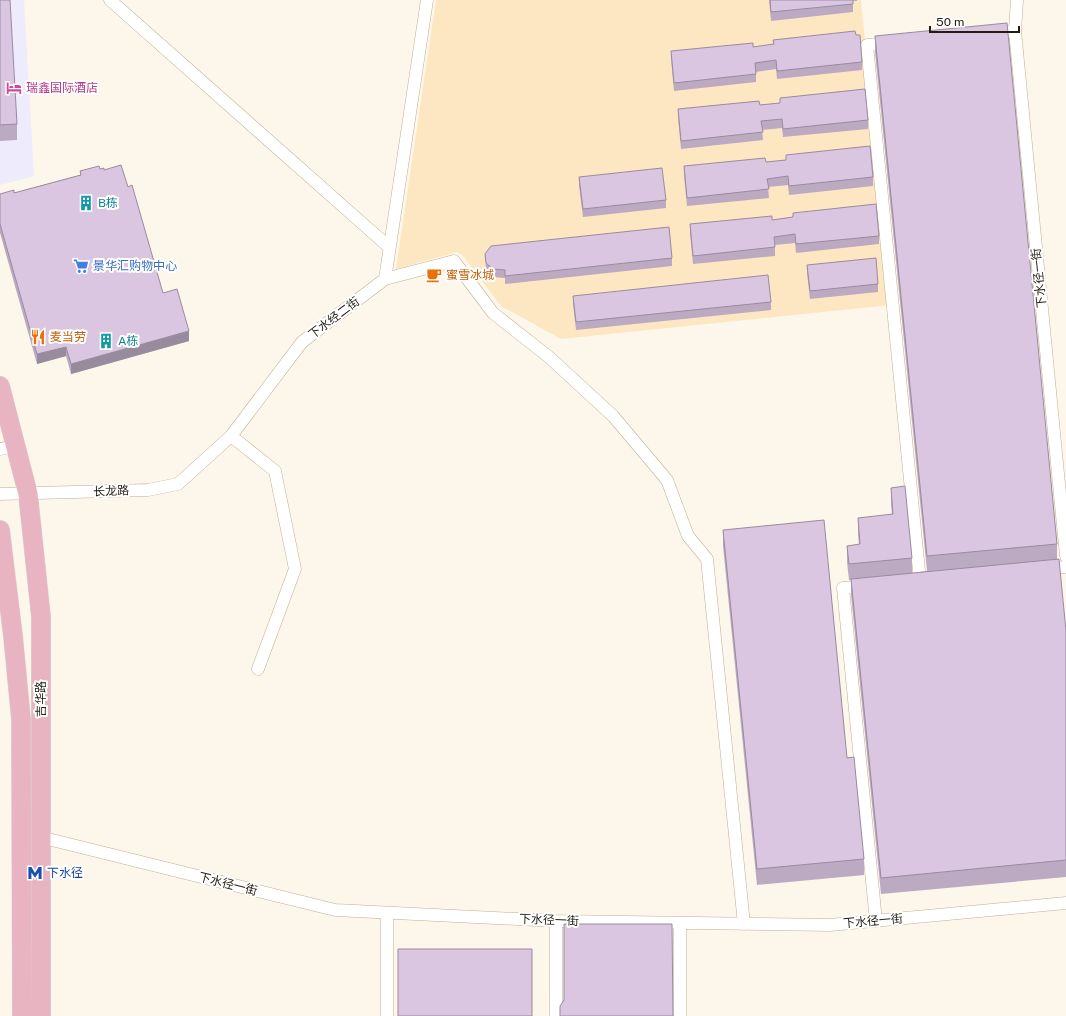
<svg xmlns="http://www.w3.org/2000/svg" width="1066" height="1016" font-family="'Public Sans','Noto Sans SC',sans-serif">
  <style>
    .commercial { fill: #edebfc }
    .built { fill: #fce7c2 }
    .lines { fill: none; stroke-linecap: round; stroke-linejoin: round }
    .minor-casing { stroke: #c0b093; stroke-width: 13 }
    .primary-casing { stroke: #d7d6d4; stroke-width: 20 }
    .minor { stroke: #fff; stroke-width: 12 }
    .primary { stroke: #e9b4c2; stroke-width: 19 }
    .wall { fill: #bcaac2 }
    .shaded-wall { fill: #998b9e }
    .building { fill: #dbc6e2; stroke: #998b9e }
    .labels { text-anchor: middle; stroke-width: 4; stroke-linejoin: round; paint-order: stroke }
    .hotel-label { font-size: 12px; fill: #b23c85; stroke: #fff; text-anchor: start }
    .culture-label { font-size: 12px; fill: #0d838f; stroke: #fff; text-anchor: start }
    .shop-label { font-size: 12px; fill: #366cbe; stroke: #fff; text-anchor: start }
    .food-label { font-size: 12px; fill: #c56008; stroke: #fff; text-anchor: start }
    .street-label { font-size: 12px; fill: #231c11; stroke: #fff }
    .transit-label { font-size: 12px; fill: #164399; stroke: #fff; text-anchor: start }
  </style>
  <rect width="100%" height="100%" fill="#fdf6ea"/>
  <path class="commercial" d="M0,0h24l10,176 -34,9z"/>
  <path class="built" d="M436,0h425l30,305 -330,34 -60,-33 -38,-50 -6,-4 -61,17z"/>
  <g class="lines">
    <g class="minor-casing">
      <path id="minor" d="M110,0l279,247
        M1017,0l-2,31 51,525
        M992,33l23,-2
        M890,43l-23,2 53,536
        M385,279l42,-279
        M231,436l44,35 20,98 -37,100
        M0,449l15,-3
        M0,494l148,-4 30,-6 53,-48 71,-94 83,-63 69,-18 39,52 56,44 64,59 54,64 21,56 19,23 37,365
        M1043,569l23,-2
        M868,586l-25,2 33,333
        M40,837l295,73 221,11 274,4 236,-22
        M387,913v103
        M556,1016v-95
        M680,1016v-93"/>
    </g>
    <g class="primary-casing">
      <path id="primary" d="M0,386l28,108 13,123v399
        M0,530l13,106 8,83 1,297"/>
    </g>
    <use href="#minor" class="minor"/>
    <use href="#primary" class="primary"/>
  </g>
  <path class="wall" d="M0,0l17,124v16l-17,1z
    M769,0h88v1h-4v11l-82,9z
    M856,35l6,27v8l-85,9 -1,-10 -20,3v10l-82,9 -3,-32v-8l82,-4 20,-2v-5z
    M875,36l182,508v15l9,72v246l-185,17 -30,-299v-15h-2l-2,-18v-16l12,-1 -1,-11v-16l34,-3 -1,-11v-16l21,70v15l15,-2 -52,-519z
    M780,98l88,22v9l-85,8 -1,-9 -20,2 1,10 -82,9 -3,-32v-8l82,-4 20,-2z
    M786,155l87,22v9l-84,9 -1,-10 -20,2 1,11 -82,8 -3,-31v-9l82,-4 20,-2z
    M100,169l4,1 24,17 35,106 26,48 -118,33 -5,-18 -29,8 -37,-131v-39l14,-1 66,-18v-4z
    M579,177l87,23v8l-83,9 -4,-31z
    M793,213l86,23v8l-83,9 -1,-10 -20,2v11l-82,8 -3,-31v-9l82,-4 21,-3z
    M485,254l187,4v8l-167,18v-6l-12,-1 -7,-6z
    M807,265l71,19v8l-68,7 -3,-26z
    M573,296l198,6v8l-195,20 -3,-26z
    M723,530l124,228 17,101v16l-107,10 -34,-339z"/>
  <path class="shaded-wall" d="M189,331v10l-118,33v-10z
    M66,347v9l-29,8v-10z"/>
  <path class="building" d="M0,0h10l7,124 -17,1z
    M770,0h83v4l-82,8z
    M1007,23l50,521 -130,12 -52,-520z
    M855,31l1,4h4l2,27 -85,9 -1,-11 -21,3 1,11 -82,9 -3,-32 82,-8v4l21,-3 -1,-4z
    M865,89l3,31 -85,9 -1,-10 -21,2 2,11 -82,9 -3,-32 81,-8 1,4 20,-2v-5z
    M870,146l3,31 -84,9 -1,-10 -21,3 2,10 -82,9 -3,-32 81,-8 1,4 20,-2v-5z
    M121,165l7,22 4,-2 31,108 14,-4 12,42 -118,33 -5,-17 -29,7 -37,-130v-30l14,-4v3l67,-18 -1,-4 19,-5 1,3 4,-1v2z
    M662,168l4,32 -83,9 -4,-32z
    M876,204l3,32 -83,8 -1,-10 -21,3 1,10 -82,9 -3,-32 82,-8v4l21,-3v-4z
    M669,227l3,31 -167,18v-6l-12,-1 -7,-6 -1,-9 6,-8z
    M876,258l2,26 -68,7 -3,-26z
    M768,275l3,27 -195,20 -3,-26z
    M905,486l7,72 -63,6 -2,-18 13,-2 -2,-26 35,-4 -2,-26z
    M824,520l23,238 7,-1 10,102 -107,10 -34,-339z
    M1059,559l7,72v229l-185,18 -30,-299z
    M564,924h108l1,92h-113v-10l4,-6z
    M398,949h134v67h-134z"/>
  <defs>
    <g id="hotel-bare" transform="scale(1.2)"><path d="M-6-4.5h1.5V1H6V5H4.5V3h-9V5H-6ZM-4 0a1.8 1.8 0 1 1 3.6 0ZM.5 0V-2.5h3Q6-2.5 6 0Z" fill="#d1479c" stroke="#fff" stroke-width="2.5" paint-order="stroke"/></g>
    <g id="building-bare" transform="scale(1.2)"><path d="M-4-6H4V6H1V3H-1V6H-4ZM-2.5-4.3h1.7v1.8h-1.7ZM.8-4.3h1.7v1.8H.8ZM-2.5-1h1.7V.8h-1.7ZM.8-1h1.7V.8H.8Z" fill="#0f9aa8" stroke="#fff" stroke-width="2.5" paint-order="stroke"/></g>
    <g id="supermarket-bare" transform="scale(1.2)"><path d="M-6-5.5h2.5l.6 2H6L4.5 2H-2.5L-4.4-4H-6ZM-1.5 3.2a1.3 1.3 0 1 0 .1 0ZM3 3.2a1.3 1.3 0 1 0 .1 0Z" fill="#3f7fe0" stroke="#fff" stroke-width="2.5" paint-order="stroke"/></g>
    <g id="cafe-bare" transform="scale(1.2)"><path d="M-5.5-4.5H6V0H3Q3 3.5 0 3.5H-2.5Q-5.5 3.5-5.5 0ZM3-3.2v2h1.7v-2ZM-6 4.5H4V6H-6Z" fill="#e8710a" stroke="#fff" stroke-width="2.5" paint-order="stroke"/></g>
    <g id="restaurant-bare" transform="scale(1.2)"><path d="M-5-6h1v4h1v-4h1v4h1v-4h1v5L-1.5 .5V6h-2V.5L-5-1ZM5-6V6H3V1.5H1.5Q1.5-4 5-6Z" fill="#e8710a" stroke="#fff" stroke-width="2.5" paint-order="stroke"/></g>
    <g id="metro-bare" transform="scale(1.2)"><path d="M-5.5 5V-5H-3L0 0L3-5H5.5V5H3V-.5L0 4L-3-.5V5Z" fill="#1a4fb4" stroke="#fff" stroke-width="2.5" paint-order="stroke"/></g>
  </defs>
  <g fill-rule="evenodd">
    <use href="#hotel-bare" x="14" y="88"/>
    <use href="#building-bare" x="86" y="203"/>
    <use href="#supermarket-bare" x="81" y="266"/>
    <use href="#cafe-bare" x="434" y="275"/>
    <use href="#restaurant-bare" x="38" y="337"/>
    <use href="#building-bare" x="106" y="341"/>
    <use href="#metro-bare" x="35" y="873"/>
  </g>
  <g class="labels">
    <g class="hotel-label">
      <text x="26" y="92">瑞鑫国际酒店</text>
    </g>
    <g class="culture-label">
      <text x="98" y="207">B栋</text>
      <text x="118" y="345">A栋</text>
    </g>
    <g class="shop-label">
      <text x="93" y="270">景华汇购物中心</text>
    </g>
    <g class="food-label">
      <text x="446" y="279">蜜雪冰城</text>
      <text x="50" y="341">麦当劳</text>
    </g>
    <g class="street-label">
      <text transform="translate(1039 278) rotate(-96)" y="4">下水径一街</text>
      <text transform="translate(334 318) rotate(-37)" y="4">下水经二街</text>
      <text transform="translate(111 491) rotate(-2)" y="4">长龙路</text>
      <text transform="translate(41 699) rotate(-90)" y="4">吉华路</text>
      <text transform="translate(228 884) rotate(14)" y="4">下水径一街</text>
      <text transform="translate(549 920) rotate(2)" y="4">下水径一街</text>
      <text transform="translate(873 921) rotate(-5)" y="4">下水径一街</text>
    </g>
    <g class="transit-label">
      <text x="47" y="877">下水径</text>
    </g>
  </g>
  <path d="M930 26v6h89v-6" fill="none" stroke="#231c11" stroke-width="2"/>
  <text x="936" y="26" font-size="12" fill="#231c11" stroke="#ffffff" stroke-width="3" paint-order="stroke">50 m</text>
</svg>
